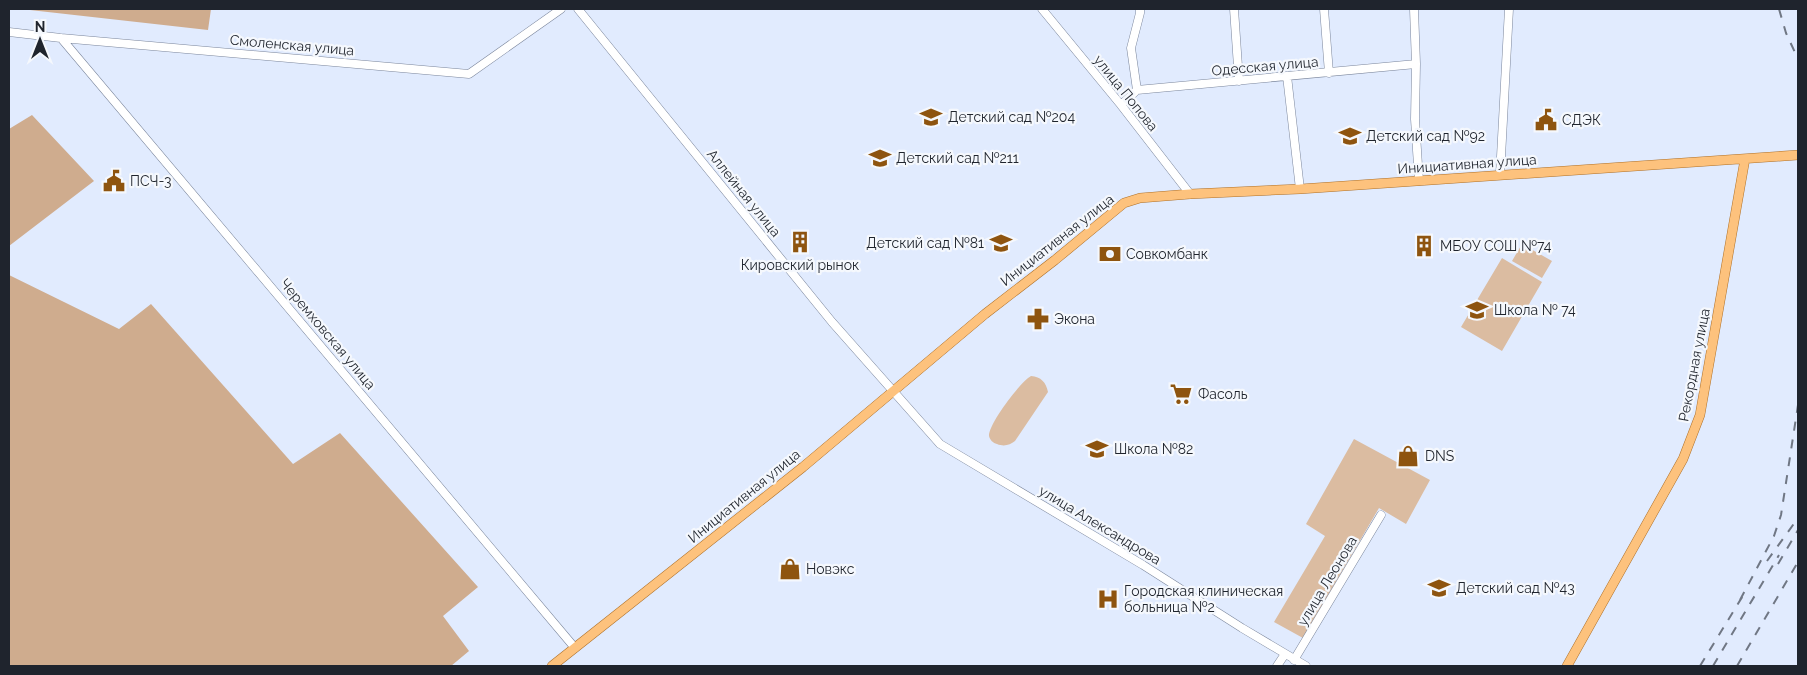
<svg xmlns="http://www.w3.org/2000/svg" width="1807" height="675" font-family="Raleway,sans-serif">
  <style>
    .green { fill: #dbbca1 }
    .forest { fill: #cfac8e }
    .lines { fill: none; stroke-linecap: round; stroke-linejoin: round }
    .minor-casing { stroke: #7b869c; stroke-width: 9 }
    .major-casing { stroke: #ae7028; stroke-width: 10 }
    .minor { stroke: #fff; stroke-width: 8 }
    .major { stroke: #fdc27d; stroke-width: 9 }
    .rail { stroke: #707784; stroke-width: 2; stroke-dasharray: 9 9; stroke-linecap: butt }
    .labels { text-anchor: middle; stroke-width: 4.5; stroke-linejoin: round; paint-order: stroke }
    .street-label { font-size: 14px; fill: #1f242d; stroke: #f5f8fd }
    .poi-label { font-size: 14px; fill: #1f242d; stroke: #f5f8fd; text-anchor: start }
  </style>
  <rect width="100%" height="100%" fill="#e1ebfe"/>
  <path class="green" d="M1522,244l30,17 -10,17 -30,-17z
    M1502,258l40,24 -40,69 -41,-24z
    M1031,376c10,1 15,6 17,16l-33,49c-5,4 -11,6 -18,3 -4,-1 -7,-4 -8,-8 -1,-11 31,-54 42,-60z
    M1354,439l76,41 -24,44 -27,-16 -76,130 -29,-16 51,-86 -19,-12z"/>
  <path class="forest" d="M21,9h190l-3,21z
    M32,115l62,66 -85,65v-117z
    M9,275l110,54 32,-25 142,160 47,-31 138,154 -35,29 26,35 -18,15h-442z"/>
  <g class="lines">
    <g class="minor-casing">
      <path id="minor" d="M578,9l254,313 108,122 203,121 99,63 64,38
        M1042,9l79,96 69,89
        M1234,9l5,72
        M1324,9l5,64
        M1414,9l2,55 -1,55 4,62
        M9,32l52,6 408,36 92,-65
        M61,38l514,610
        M1287,76l13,113
        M1137,90l-6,-42 9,-35v-4
        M1121,105l16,-15 279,-26
        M1500,175l9,-166
        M1294,660l87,-145
        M1277,666l8,-12"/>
    </g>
    <g class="major-casing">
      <path id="major" d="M552,666l251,-199 182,-153 70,-54 69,-57 16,-5 50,-4 110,-5 498,-34
        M1567,666l116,-207 17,-44 45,-256"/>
    </g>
    <use href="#minor" class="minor"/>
    <use href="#major" class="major"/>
    <path class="rail" d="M1779,9l7,24 12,26
      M1767,561l31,-43
      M1778,564l20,-34
      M1740,600l34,-64 7,-21 17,-110
      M1700,666l44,-72
      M1713,666l66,-111
      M1737,666l61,-104"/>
  </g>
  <defs>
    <g id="school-bare" transform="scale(1.725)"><path d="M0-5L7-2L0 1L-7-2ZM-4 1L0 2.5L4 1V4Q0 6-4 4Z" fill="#8e540f" stroke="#f5f8fd" stroke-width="2.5" paint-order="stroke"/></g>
    <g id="civic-bare" transform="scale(1.725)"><path d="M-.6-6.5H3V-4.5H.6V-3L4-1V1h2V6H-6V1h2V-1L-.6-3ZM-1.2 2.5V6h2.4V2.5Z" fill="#8e540f" stroke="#f5f8fd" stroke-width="2.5" paint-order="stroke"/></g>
    <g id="building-bare" transform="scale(1.725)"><path d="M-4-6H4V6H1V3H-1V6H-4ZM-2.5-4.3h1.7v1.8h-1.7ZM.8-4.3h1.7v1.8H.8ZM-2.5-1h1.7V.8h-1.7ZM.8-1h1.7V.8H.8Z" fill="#8e540f" stroke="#f5f8fd" stroke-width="2.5" paint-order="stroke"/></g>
    <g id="bank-bare" transform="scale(1.725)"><path d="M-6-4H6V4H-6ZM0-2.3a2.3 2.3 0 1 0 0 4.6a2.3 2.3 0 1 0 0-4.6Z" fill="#8e540f" stroke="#f5f8fd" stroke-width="2.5" paint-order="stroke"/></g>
    <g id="pharmacy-bare" transform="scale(1.725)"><path d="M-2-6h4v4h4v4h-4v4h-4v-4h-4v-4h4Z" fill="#8e540f" stroke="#f5f8fd" stroke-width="2.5" paint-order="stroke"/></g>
    <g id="supermarket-bare" transform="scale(1.725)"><path d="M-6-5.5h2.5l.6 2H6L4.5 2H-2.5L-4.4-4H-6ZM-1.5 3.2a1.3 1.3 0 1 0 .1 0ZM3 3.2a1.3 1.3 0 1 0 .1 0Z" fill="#8e540f" stroke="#f5f8fd" stroke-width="2.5" paint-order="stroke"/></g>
    <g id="shop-bare" transform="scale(1.725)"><path d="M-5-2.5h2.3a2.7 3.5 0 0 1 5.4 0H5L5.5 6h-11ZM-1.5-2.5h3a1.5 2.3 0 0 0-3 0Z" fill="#8e540f" stroke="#f5f8fd" stroke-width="2.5" paint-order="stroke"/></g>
    <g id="hospital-bare" transform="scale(1.725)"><path d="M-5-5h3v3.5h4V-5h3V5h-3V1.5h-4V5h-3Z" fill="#8e540f" stroke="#f5f8fd" stroke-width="2.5" paint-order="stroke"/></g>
  </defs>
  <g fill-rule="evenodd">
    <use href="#school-bare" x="931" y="117"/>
    <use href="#civic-bare" x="1546" y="120"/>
    <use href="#school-bare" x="1350" y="136"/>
    <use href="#school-bare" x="880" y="158"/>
    <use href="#civic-bare" x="114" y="181"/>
    <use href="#building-bare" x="800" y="242"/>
    <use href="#school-bare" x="1001" y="243"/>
    <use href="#building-bare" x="1424" y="246"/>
    <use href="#bank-bare" x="1110" y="254"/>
    <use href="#school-bare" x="1477" y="310"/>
    <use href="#pharmacy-bare" x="1038" y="319"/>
    <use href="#supermarket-bare" x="1181" y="394"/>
    <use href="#school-bare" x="1097" y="449"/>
    <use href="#shop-bare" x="1408" y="456"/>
    <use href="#shop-bare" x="790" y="569"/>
    <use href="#school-bare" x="1439" y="588"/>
    <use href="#hospital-bare" x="1108" y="599"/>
  </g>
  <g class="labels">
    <g class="street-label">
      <text transform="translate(292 45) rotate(5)" y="5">Смоленская улица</text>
      <text transform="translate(1265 66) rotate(-5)" y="5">Одесская улица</text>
      <text transform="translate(1126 93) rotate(51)" y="5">улица Попова</text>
      <text transform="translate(1467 164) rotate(-4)" y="5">Инициативная улица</text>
      <text transform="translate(744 193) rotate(51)" y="5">Аллейная улица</text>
      <text transform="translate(1057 240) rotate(-38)" y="5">Инициативная улица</text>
      <text transform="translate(328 334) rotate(50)" y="5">Черемховская улица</text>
      <text transform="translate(1694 365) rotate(-79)" y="5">Рекордная улица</text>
      <text transform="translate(744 496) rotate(-39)" y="5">Инициативная улица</text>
      <text transform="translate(1100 525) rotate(31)" y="5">улица Александрова</text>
      <text transform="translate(1327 581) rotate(-59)" y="5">улица Леонова</text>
    </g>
    <g class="poi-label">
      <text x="948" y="122">Детский сад №204</text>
      <text x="1562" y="125">СДЭК</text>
      <text x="1366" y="141">Детский сад №92</text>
      <text x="896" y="163">Детский сад №211</text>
      <text x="130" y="186">ПСЧ-3</text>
      <text x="984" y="248" text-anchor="end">Детский сад №81</text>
      <text x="1440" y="251">МБОУ СОШ №74</text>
      <text x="1126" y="259">Совкомбанк</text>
      <text x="800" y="270" text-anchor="middle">Кировский рынок</text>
      <text x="1494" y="315">Школа № 74</text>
      <text x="1054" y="324">Экона</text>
      <text x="1198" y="399">Фасоль</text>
      <text x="1114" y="454">Школа №82</text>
      <text x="1425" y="461">DNS</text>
      <text x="806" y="574">Новэкс</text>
      <text x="1456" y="593">Детский сад №43</text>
      <text x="1124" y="596">Городская клиническая<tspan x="1124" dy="16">больница №2</tspan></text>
    </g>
  </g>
  <rect width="1807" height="675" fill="none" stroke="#1f242d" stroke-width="20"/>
  <g transform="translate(40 40)" stroke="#f5f8fd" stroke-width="4" paint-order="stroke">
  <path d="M0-4L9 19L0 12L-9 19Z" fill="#1f242d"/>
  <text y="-8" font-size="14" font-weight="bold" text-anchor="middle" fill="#1f242d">N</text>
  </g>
</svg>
